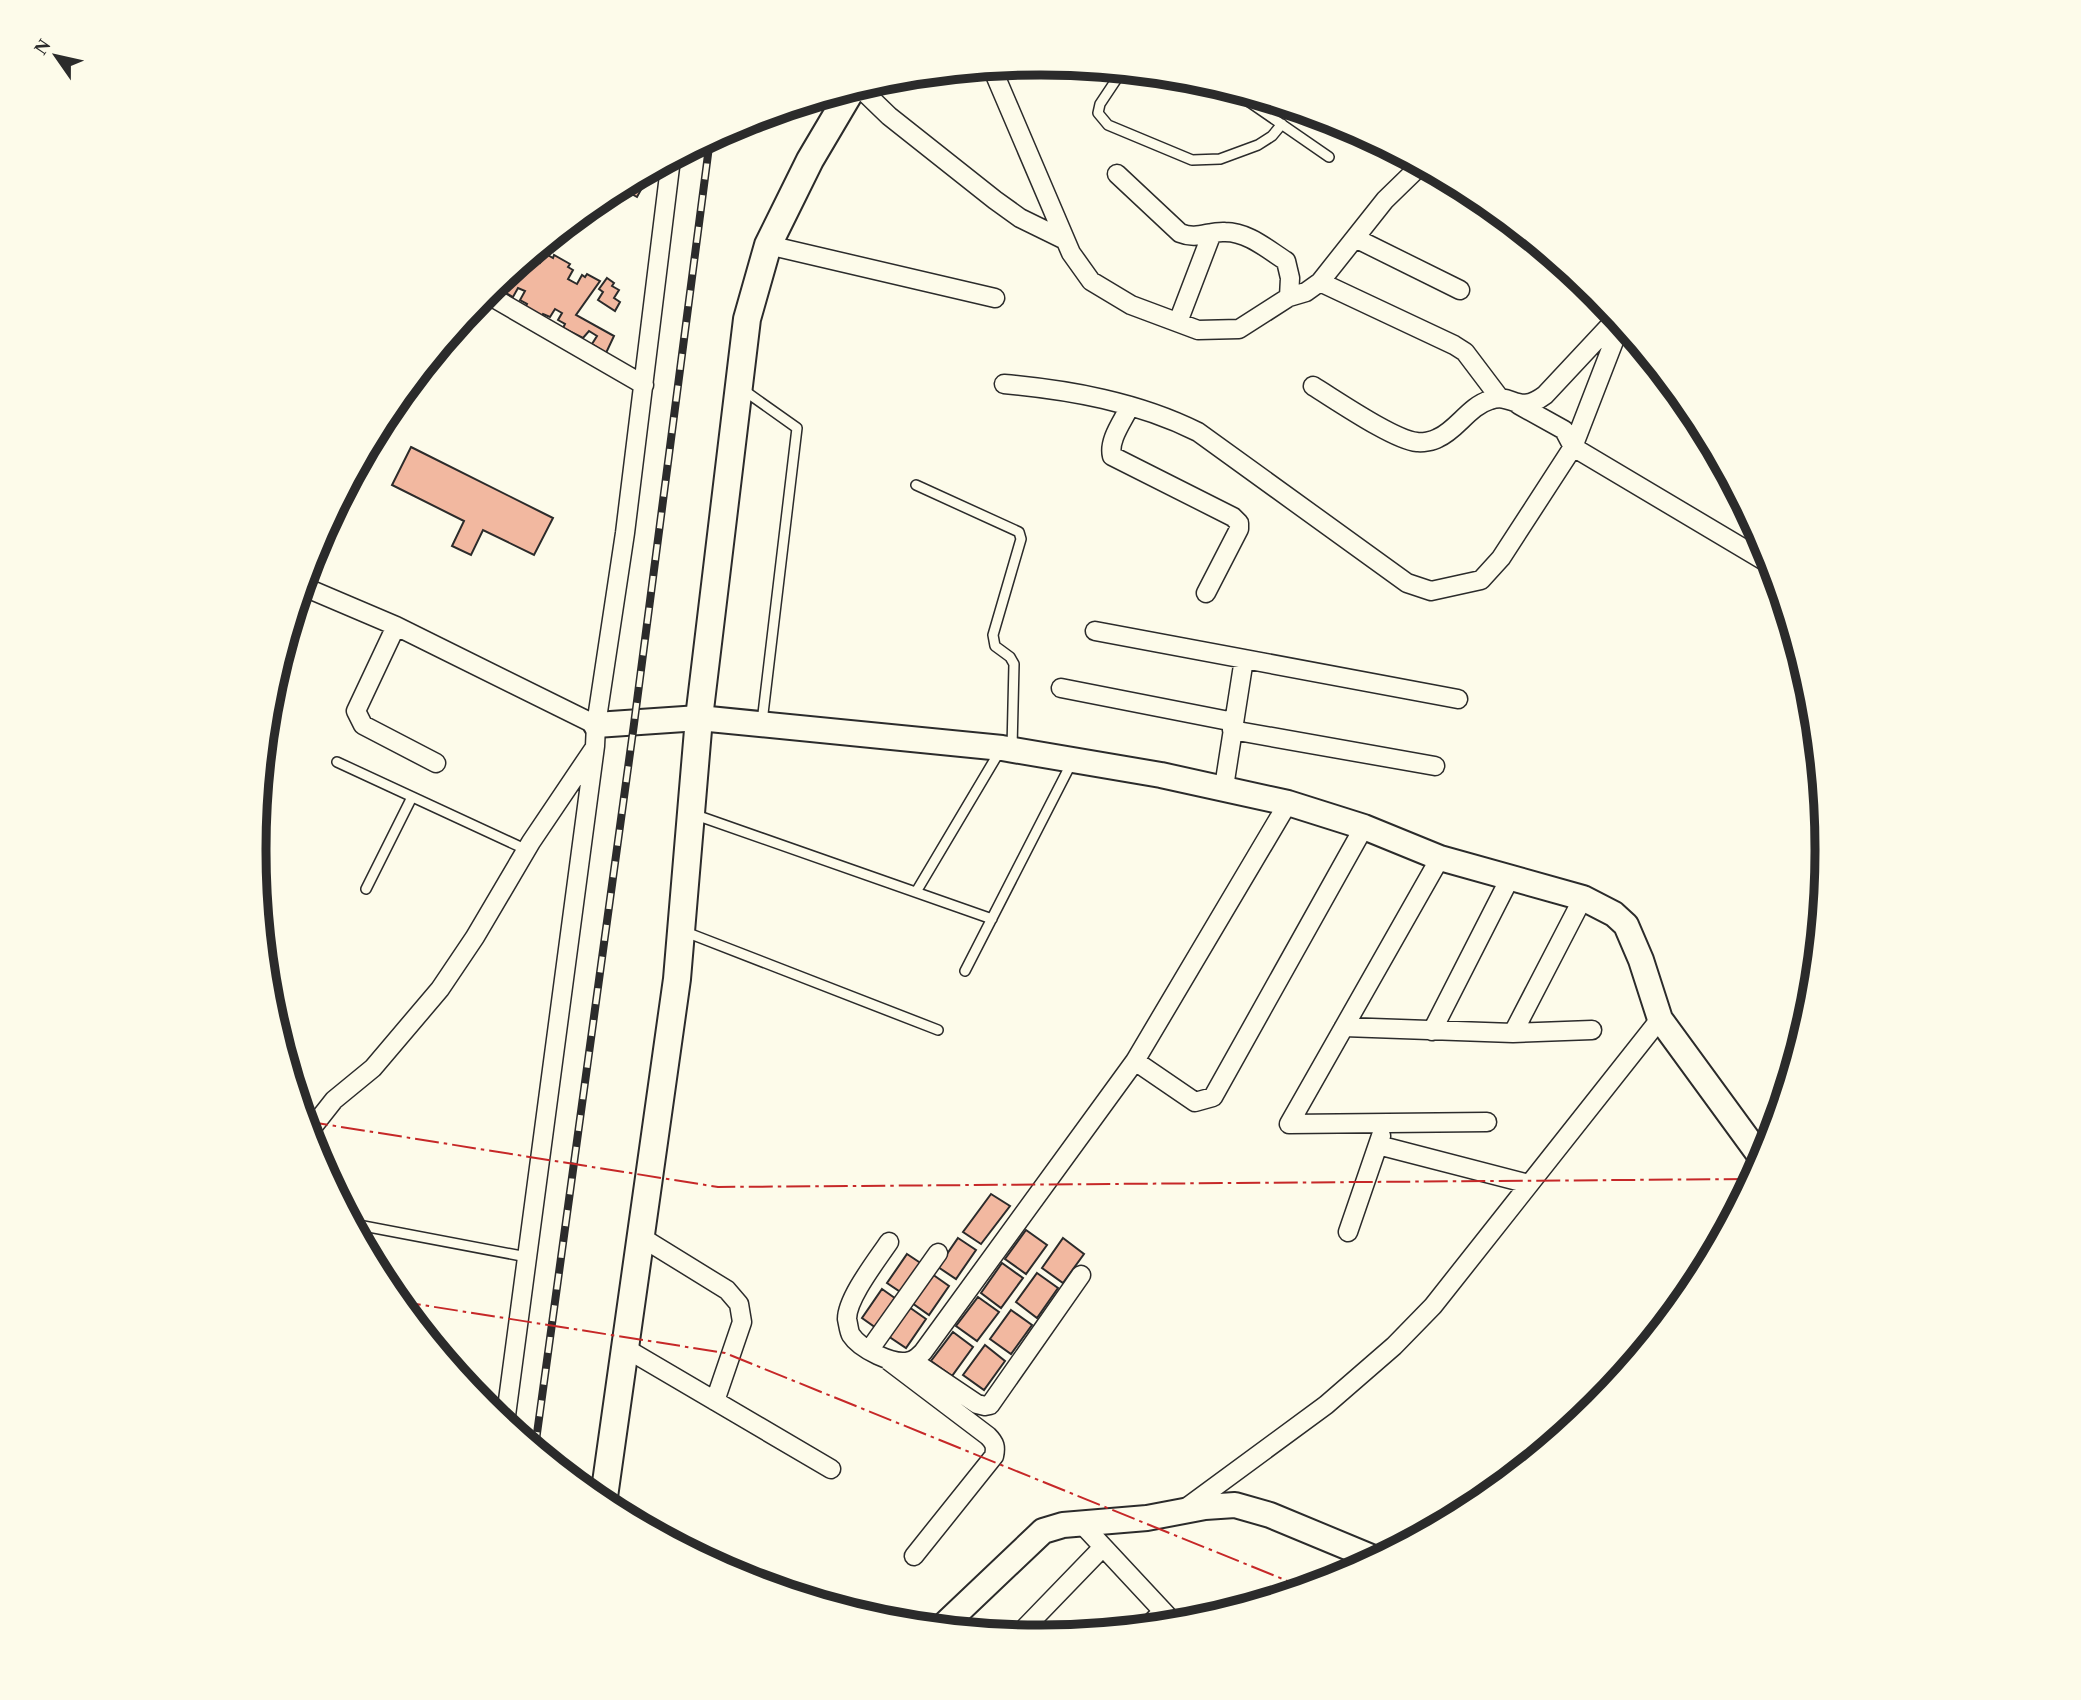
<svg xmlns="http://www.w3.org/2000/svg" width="2081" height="1700" font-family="'Times New Roman',serif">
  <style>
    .building { fill: #f2b8a0; stroke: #2b2b2b; stroke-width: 2 }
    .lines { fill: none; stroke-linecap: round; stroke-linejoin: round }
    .lane-casing { stroke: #2b2b2b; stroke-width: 12 }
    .street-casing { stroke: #2b2b2b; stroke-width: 21 }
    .secondary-casing { stroke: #2b2b2b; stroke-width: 28 }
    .primary-casing { stroke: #2b2b2b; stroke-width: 30 }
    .lane { stroke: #fdfbea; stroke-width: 9 }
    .street { stroke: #fdfbea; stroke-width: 18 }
    .secondary { stroke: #fdfbea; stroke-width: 24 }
    .primary { stroke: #fdfbea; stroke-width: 26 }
    .rail-casing { stroke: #2b2b2b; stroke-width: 8 }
    .rail { stroke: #fdfbea; stroke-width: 5; stroke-dasharray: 16; stroke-linecap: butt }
    .power { stroke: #c62828; stroke-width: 2; stroke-dasharray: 24 5 3.5 5; stroke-linecap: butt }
    .rim { fill: none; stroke: #2b2b2b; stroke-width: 9 }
  </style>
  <rect width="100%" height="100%" fill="#fdfbea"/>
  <path class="building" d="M646,173l3,2 -12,22 -18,-10z
    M538,250l-5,9 7,4 6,-9 7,4 1,-3 16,9 -2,3 5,3 -5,9 9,5 5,-9 3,2 2,-3 13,7 -24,34 38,21 -8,17 -14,-9 5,-8 -8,-5 -6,7 -20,-10 2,-4 -7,-4 4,-7 -7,-4 -5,8 -7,-3 -2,3 -16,-9 2,-4 -7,-4 5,-9 -7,-3 -5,9 -7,-4 -2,4 -11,-7 4,-7z
    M607,278l7,5 -2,3 7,4 -5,8 6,4 -5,9 -17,-11 5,-8 -4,-3z
    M411,447l142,71 -19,37 -51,-25 -12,25 -19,-9 12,-25 -72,-36z
    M991,1194l19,12 -29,38 -18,-12z
    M1026,1230l21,15 -21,29 -21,-15z
    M958,1238l18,12 -20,29 -18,-12z
    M1063,1238l21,16 -21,29 -21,-15z
    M907,1254l18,12 -20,29 -18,-12z
    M1002,1263l21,15 -22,30 -20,-15z
    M1037,1273l21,15 -21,30 -21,-16z
    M932,1274l17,12 -20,29 -17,-12z
    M882,1289l17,12 -20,29 -17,-12z
    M978,1297l21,15 -22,29 -21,-15z
    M909,1307l17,12 -20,29 -18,-12z
    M1011,1310l21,15 -21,29 -21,-15z
    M953,1332l20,15 -21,29 -21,-15z
    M985,1345l20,16 -21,29 -21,-15z"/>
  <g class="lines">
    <g class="lane-casing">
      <path id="lane" d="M1122,71l-22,33 -2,9 10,12 84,35 28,-1 38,-14 14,-9 10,-12
        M1232,90l97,67
        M742,389l55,39 -35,294
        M916,485l103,47 2,7 -28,96 2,11 15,11 4,7 -2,84
        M337,762l190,88
        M693,814l299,105
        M366,889l46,-92
        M916,892l85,-143
        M683,931l255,99
        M965,971l107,-209
        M353,1224l174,33"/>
    </g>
    <g class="street-casing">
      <path id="street" d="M992,68l79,185 20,28 40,24 67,25 41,-1 50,-32 17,-5 14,-10 65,-82 36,-35
        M859,87l30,29 106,84 25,18 45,22
        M1117,174l63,59c17,7 28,-2 45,-1 23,0 42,17 61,29l4,17 -1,19
        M1355,238l105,52
        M768,245l227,53
        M1320,282l134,63 11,7 34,45
        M485,293l159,92
        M1178,322l34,-89
        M1004,384c66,6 134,18 194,48l209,151 24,8 50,-11 20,-22 72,-111 48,-124
        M1313,386c23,14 81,54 104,56 5,1 16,-1 21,-4 19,-8 31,-32 52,-38 23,-8 27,16 55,-5l72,-77
        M1519,405l45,25 9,17 200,119
        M1130,406c-7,15 -22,34 -18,50l121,61 6,6v6l-33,64
        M302,586l94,40 200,99
        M396,626l-40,85 7,14 73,38
        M1095,631l363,68
        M1061,688l173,34
        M1232,730l203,36
        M1224,787l20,-128
        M1440,858l-151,266 198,-2
        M1344,1027l169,6 79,-3
        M1432,1031l78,-153
        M1513,1033l70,-135
        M1135,1061l60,41 18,-5 151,-270
        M308,1133l26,-33 39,-32 67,-79 35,-52 56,-95 62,-92
        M1378,1145l151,39
        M1348,1232l33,-96
        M641,1237l86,53 12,14 3,18 -27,79
        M889,1242c-12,18 -42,56 -42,77 1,4 2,13 4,16 9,14 43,31 59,26 5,-1 9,-5 13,-9l212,-291 153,-258
        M625,1348l206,121
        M870,1349l68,-96
        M889,1361l99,75c7,7 8,11 6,20l-80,100
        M913,1361l64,43 8,2 5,-1 91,-130
        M505,1423l90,-677 1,-21 29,-192 46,-374
        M1186,1508l140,-103 68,-59 39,-40 227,-287
        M1081,1523l94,101
        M1147,1627l16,-16
        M1018,1635l85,-88"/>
    </g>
    <g class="secondary-casing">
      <path id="secondary" d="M596,725l103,-7 303,30 159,27 127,28 76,24 76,31 143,40 31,16 12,11 15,35 19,59 103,141
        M942,1627l101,-96 20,-6 84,-7 58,-11 30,-2 35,10 106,44"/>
    </g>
    <g class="primary-casing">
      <path id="primary" d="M603,1504l74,-525 22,-261 48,-399 21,-74 42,-85 42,-71"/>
    </g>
    <use href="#lane" class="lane"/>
    <use href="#street" class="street"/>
    <use href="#secondary" class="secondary"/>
    <use href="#primary" class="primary"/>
    <g class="rail-casing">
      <path id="rail" d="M535,1448l99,-724 76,-585"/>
    </g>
    <use href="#rail" class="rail"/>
    <path class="power" d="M304,1121l414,66 1035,-8
      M397,1301l328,52 580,235"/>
  </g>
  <path d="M0 0H2081V1700H0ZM1040 75H1041A774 774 0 0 1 1815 849V851A774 774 0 0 1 1041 1625H1040A774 774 0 0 1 266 851V849A774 774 0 0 1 1040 75Z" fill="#fdfbea" fill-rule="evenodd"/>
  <path class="rim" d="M1040 75H1041A774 774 0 0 1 1815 849V851A774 774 0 0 1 1041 1625H1040A774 774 0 0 1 266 851V849A774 774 0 0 1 1040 75Z"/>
  <g transform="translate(56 56) rotate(304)" stroke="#fdfbea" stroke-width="5" paint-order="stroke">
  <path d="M0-5L12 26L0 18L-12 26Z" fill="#2b2b2b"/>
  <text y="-10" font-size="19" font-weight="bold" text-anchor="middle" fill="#2b2b2b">N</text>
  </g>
</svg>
